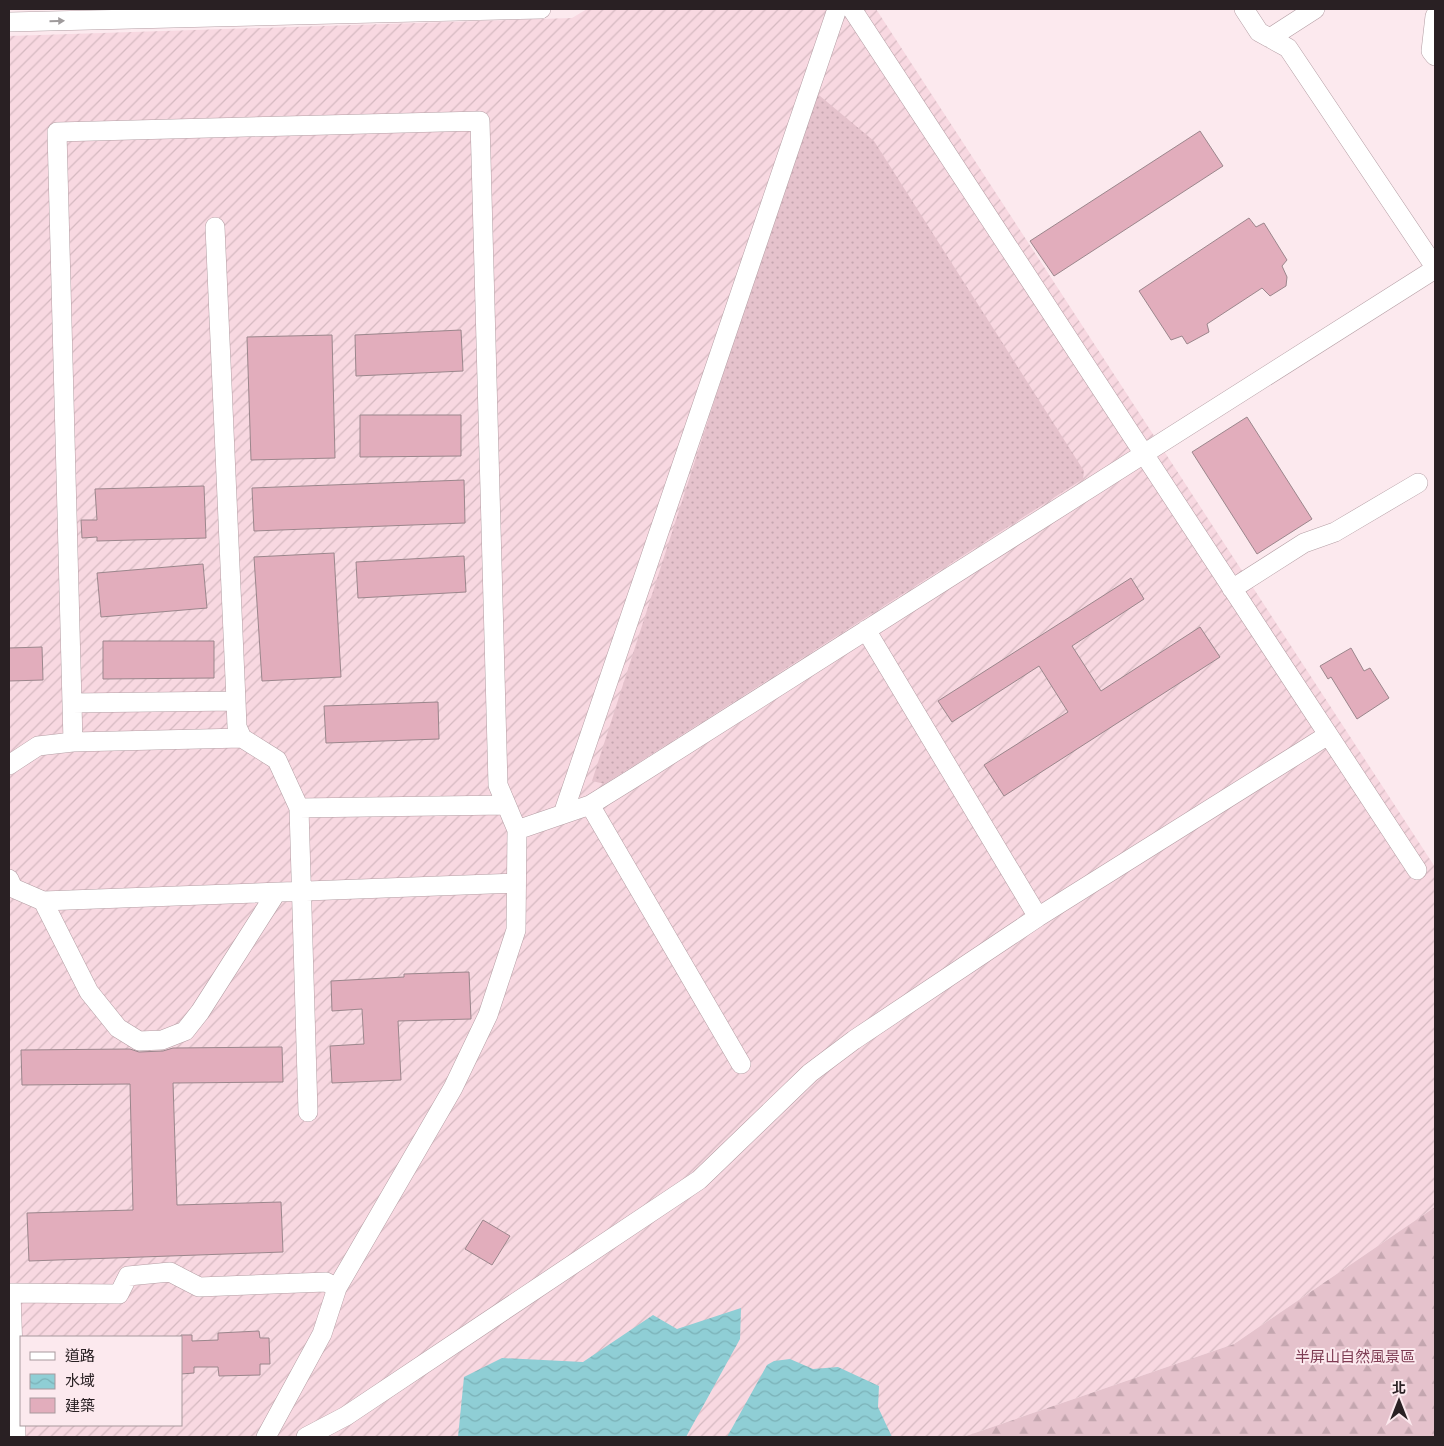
<svg xmlns="http://www.w3.org/2000/svg" width="1444" height="1446" font-family="'Varela Round','Noto Sans TC',sans-serif">
  <style>
    .industrial { fill: url(#industrial-furrows); fill-rule: evenodd }
    .grass { fill: url(#grass-dots) }
    .forest { fill: url(#forest-firs) }
    .water { fill: url(#water-waves) }
    .building { fill: #e2adbc; stroke: #9b868c }
    .lines { fill: none; stroke-linecap: round; stroke-linejoin: round }
    .minor-casing { stroke: #b49ea4; stroke-width: 20 }
    .minor { stroke: #fff; stroke-width: 19 }
    .oneway { fill: #9f9b9c }
    .labels { text-anchor: middle; stroke-width: 4; stroke-linejoin: round; paint-order: stroke }
    .park-label { font-size: 15px; fill: #7e3c53; stroke: #fce9ee }
  </style>
  <defs>
    <pattern id="industrial-furrows" width="10" height="10" patternUnits="userSpaceOnUse" patternTransform="scale(1.25)"><rect width="10" height="10" fill="#f8d8e1"/><path d="M-1 1l2-2M0 10L10 0M9 11l2-2" fill="none" stroke="#d5b9c1"/></pattern>
    <pattern id="grass-dots" width="8" height="8" patternUnits="userSpaceOnUse" patternTransform="scale(1.25)"><rect width="8" height="8" fill="#e5c2cc"/><path d="M2 2h.1M6 6h.1" fill="none" stroke="#c4a6af" stroke-width="1.8" stroke-linecap="round"/></pattern>
    <pattern id="forest-firs" width="22" height="20" patternUnits="userSpaceOnUse" patternTransform="scale(1.25)"><rect width="22" height="20" fill="#e5c2cc"/><path d="M5 1l3.5 6h-7zM16 11l3.5 6h-7z" fill="#c4a6af"/></pattern>
    <pattern id="water-waves" width="16" height="10" patternUnits="userSpaceOnUse" patternTransform="scale(1.25)"><rect width="16" height="10" fill="#8fced5"/><path d="M0 5q4-4 8 0t8 0" fill="none" stroke="#7bb1b7"/></pattern>
  </defs>
  <rect width="100%" height="100%" fill="#fce9ee"/>
  <path class="industrial" d="M587,9h289l559,858v340l-201,137 -271,93h-954v-1401l563,-18zM21,1337h160v88h-160z"/>
  <path class="grass" d="M814,91l60,50 210,330 -1,8 -478,305 -13,-3z"/>
  <path class="forest" d="M1435,1207v230h-472l271,-93z"/>
  <path class="water" d="M741,1308l-1,31 -54,98h-228l6,-60 38,-19 81,4 70,-47 24,14z
    M790,1359l23,10 25,-2 41,19 -1,21 14,30h-165l40,-72 7,-4z"/>
  <path class="building" d="M1200,131l23,35 -169,110 -24,-35z
    M1249,218l7,9 8,-4 23,37 -5,6 5,11 -1,9 -16,10 -8,-8 -55,36 2,8 -22,12 -5,-8 -11,4 -32,-49z
    M461,330l2,41 -107,5 -1,-41z
    M332,335l3,123 -84,2 -4,-123z
    M360,415h101v41l-101,1z
    M1247,417l65,102 -55,35 -65,-102z
    M464,480l1,43 -211,8 -2,-43z
    M204,486l2,52 -109,3v-4l-15,1 -1,-18h16l-2,-31z
    M334,553l7,124 -79,4 -8,-124z
    M464,556l2,36 -108,6 -2,-36z
    M203,564l4,44 -106,9 -4,-44z
    M1131,578l13,21 -72,47 29,45 99,-64 20,30 -216,139 -20,-31 84,-53 -29,-46 -87,56 -14,-21z
    M103,641h111v37l-111,1z
    M42,647l1,33 -34,1v-33z
    M1351,648l13,23 6,-3 19,30 -32,21 -26,-42 -3,2 -8,-13z
    M438,702l1,37 -113,4 -2,-37z
    M469,972l2,47 -73,2 3,59 -69,3 -2,-37 34,-2 -2,-35 -30,2 -1,-30 73,-4v-3z
    M282,1047l1,35 -110,1 4,122 104,-3 2,50 -254,9 -2,-48 106,-3 -3,-126 -108,1 -1,-35 109,-1 9,3 24,-1 10,-3z
    M483,1220l27,16 -18,29 -27,-16z
    M259,1331l1,7h9l1,26h-10v11l-41,1 -1,-9h-24v6l-13,1v-39h11v6l26,-1v-7z"/>
  <g class="lines">
    <g class="minor-casing">
      <path id="minor" d="M852,9l565,861
        M1244,9l15,23 29,16 147,219
        M1435,16l-4,35 4,5
        M9,22l532,-13
        M1270,38l45,-29
        M1232,589l72,-46 31,-11 83,-49
        M866,630l172,287
        M236,701l1,26 5,11
        M72,703l164,-2 -21,-474
        M9,765l29,-19 35,-4
        M590,805l151,259
        M299,808l9,304
        M563,814l274,-805
        M517,830l73,-25 42,-26 803,-510
        M9,879l4,9 30,13 473,-18
        M43,901l46,91 29,36 21,13 23,-1 23,-9 15,-19 76,-119
        M16,1437l-5,-144 108,1 9,-18 42,-4 29,15 127,-5 11,6
        M266,1437l56,-103 15,-46 116,-200 35,-73 28,-85 1,-100 -19,-45 -18,-664 -423,11 16,610 169,-4 35,22 22,48 207,-3
        M306,1437l40,-21 353,-236 111,-107 44,-33 184,-123 290,-182"/>
    </g>
    <use href="#minor" class="minor"/>
  </g>
  <defs><path id="oneway-solid" d="M-6-.8H1V-3.2L6.5 0L1 3.2V.8H-6Z" transform="scale(1.25)"/></defs>
  <use class="oneway" href="#oneway-solid" transform="translate(57 21) rotate(-1)"/>
  <g class="labels">
    <g class="park-label">
      <text x="1355" y="1362">半屏山自然風景區</text>
    </g>
  </g>
  <rect width="1444" height="1446" fill="none" stroke="#292023" stroke-width="20"/>
  <rect x="20" y="1336" width="162" height="90" fill="#fce9ee" stroke="#a8999d"/>
  <rect x="30" y="1352" width="25" height="8" fill="#ffffff" stroke="#a8999d"/>
  <text x="65" y="1361" font-size="15" fill="#292023">道路</text>
  <rect x="30" y="1374" width="25" height="15" fill="url(#water-waves)" stroke="#a8999d"/>
  <text x="65" y="1386" font-size="15" fill="#292023">水域</text>
  <rect x="30" y="1398" width="25" height="15" fill="#e2adbc" stroke="#a8999d"/>
  <text x="65" y="1411" font-size="15" fill="#292023">建築</text>
  <g transform="translate(1399 1401)" stroke="#fce9ee" stroke-width="4" paint-order="stroke">
  <path d="M0-4L9 19L0 12L-9 19Z" fill="#292023"/>
  <text y="-8" font-size="14" font-weight="bold" text-anchor="middle" fill="#292023">北</text>
  </g>
</svg>
